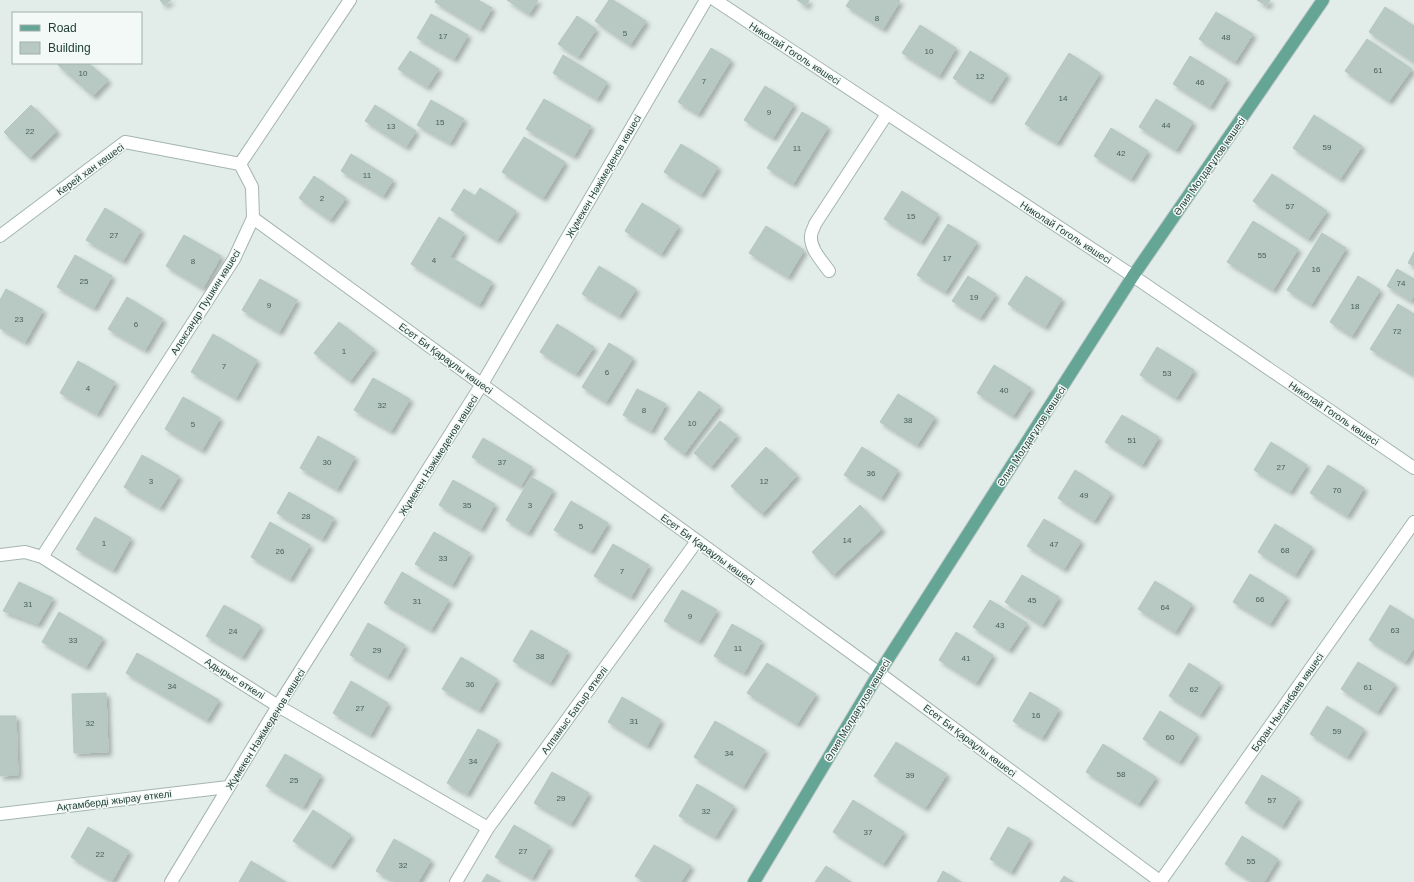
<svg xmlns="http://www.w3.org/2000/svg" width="1414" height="882" font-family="Arial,sans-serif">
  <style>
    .building { fill: #b8c8c2; stroke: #b4c7c0; filter: url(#shadow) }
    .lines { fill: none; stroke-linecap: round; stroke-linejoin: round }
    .minor-casing { stroke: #a4b5b0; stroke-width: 14 }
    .major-casing { stroke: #c1c9c7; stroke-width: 14 }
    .minor { stroke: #fff; stroke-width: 12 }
    .major { stroke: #65a596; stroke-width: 12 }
    .labels { text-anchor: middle; stroke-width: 3; stroke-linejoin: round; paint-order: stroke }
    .number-label { font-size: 8px; fill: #47615a }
    .street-label { font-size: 10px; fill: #213f38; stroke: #f3f9f6 }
  </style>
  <defs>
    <filter id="shadow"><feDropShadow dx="3.5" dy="3.5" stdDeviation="2" flood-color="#0004"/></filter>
  </defs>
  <rect width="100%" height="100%" fill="#e2ede9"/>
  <path class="building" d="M160,0h11l-7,5z
    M436,0h42l14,8 -12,21 -45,-27z
    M507,0h31l-9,14z
    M609,0h4l33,21 -16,24 -35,-24z
    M797,0h12l-3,6z
    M850,0h48l2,1 -17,28 -37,-23z
    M1257,0h13l-3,6z
    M1385,7l29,19v36l-45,-30z
    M1216,12l37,22 -18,28 -36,-23z
    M431,14l37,21 -14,24 -37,-21z
    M577,16l19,13 -18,28 -20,-13z
    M920,25l36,23 -17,28 -37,-23z
    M1367,39l45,30 -23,32 -44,-30z
    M711,48l20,12 -33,54 -20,-12z
    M410,51l29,18 -12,18 -29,-18z
    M970,51l37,23 -17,27 -37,-23z
    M1069,53l31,20 -43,70 -32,-19z
    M563,55l44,27 -10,17 -44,-26z
    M1190,56l37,23 -17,28 -37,-23z
    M59,63h29l20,17 -15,16 -35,-31z
    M765,86l29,18 -21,34 -29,-18z
    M544,99l47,27 -17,30 -48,-27z
    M1156,99l37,23 -17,28 -37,-23z
    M431,100l33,19 -14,24 -33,-18z
    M31,105l26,26 -27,27 -26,-26z
    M375,105l41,26 -10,16 -41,-26z
    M802,112l26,15 -35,57 -26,-16z
    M1314,115l48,31 -22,33 -47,-31z
    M1111,128l37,23 -17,28 -37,-23z
    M524,137l41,25 -22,36 -41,-26z
    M681,144l37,23 -17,28 -37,-23z
    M351,154l42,26 -10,16 -42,-25z
    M1272,174l55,37 -19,28 -55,-38z
    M314,176l32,22 -16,22 -31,-22z
    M480,188l36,23 -19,29 -46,-30 13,-21 11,7z
    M902,191l36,23 -17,28 -37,-23z
    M642,203l37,23 -18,28 -36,-23z
    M105,208l36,22 -18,31 -37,-21z
    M439,217l25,16 -14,24 42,25 -13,23 -68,-41z
    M1253,221l45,28 -25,41 -46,-28z
    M948,224l29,18 -32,50 -28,-17z
    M766,226l38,24 -16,27 -39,-24z
    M1322,233l24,15 -35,57 -24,-15z
    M184,235l37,21 -18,32 -37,-22z
    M1414,252v14l-6,-3z
    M75,255l37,21 -18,32 -37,-21z
    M599,266l37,23 -17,27 -37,-22z
    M1397,269l17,10v17l-3,5 -24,-15z
    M968,276l28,18 -16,24 -28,-17z
    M1026,276l36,23 -17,28 -37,-23z
    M1358,276l22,14 -28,46 -22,-14z
    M260,279l37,21 -18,32 -37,-22z
    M6,289l37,21 -18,32 -25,-14v-28z
    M127,297l36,22 -18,31 -37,-21z
    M1398,304l16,10v61l-44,-26z
    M339,322l35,27 -24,32 -36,-28z
    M557,324l37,23 -18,27 -36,-22z
    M213,334l44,26 -21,38 -45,-26z
    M609,343l24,15 -27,44 -24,-15z
    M1157,347l37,23 -18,28 -36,-23z
    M78,361l37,21 -18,32 -37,-21z
    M994,365l37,23 -18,28 -36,-23z
    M373,378l37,21 -19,32 -37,-21z
    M637,389l29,15 -15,27 -28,-16z
    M699,391l21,15 -36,48 -20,-15z
    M898,394l37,23 -18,28 -37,-23z
    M183,397l37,21 -18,32 -37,-21z
    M1122,415l37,22 -17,28 -37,-23z
    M720,421l17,14 -26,32 -17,-14z
    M318,436l37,21 -18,32 -37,-21z
    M483,438l49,29 -11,19 -49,-29z
    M1271,442l36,23 -17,27 -36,-22z
    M766,447l31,28 -35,39 -31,-28z
    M862,447l36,23 -17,28 -37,-23z
    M142,455l37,21 -19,32 -36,-21z
    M1328,465l36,23 -17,28 -37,-23z
    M1075,470l36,23 -17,28 -36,-23z
    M531,477l22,13 -25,43 -22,-13z
    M453,480l42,24 -14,25 -42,-24z
    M289,492l45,26 -12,21 -45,-26z
    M571,501l37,22 -17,28 -37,-21z
    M860,505l22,24 -49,46 -21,-23z
    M95,517l36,21 -18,32 -37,-21z
    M1044,519l37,22 -17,28 -37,-23z
    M270,522l40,23 -20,34 -39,-22z
    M1275,524l37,23 -17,28 -37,-23z
    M434,532l36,21 -18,32 -37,-21z
    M613,544l36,21 -18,32 -37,-21z
    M402,572l47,28 -18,30 -47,-27z
    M1250,574l37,23 -17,27 -37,-22z
    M1022,575l37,22 -17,28 -37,-23z
    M1155,581l37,23 -17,28 -37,-23z
    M19,582l34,16 -15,26 -35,-13z
    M682,590l35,20 -18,31 -35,-20z
    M990,600l37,23 -18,27 -36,-23z
    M224,605l37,21 -19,31 -36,-21z
    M1390,605l24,15v28l-9,14 -36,-22z
    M59,612l44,26 -17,29 -44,-25z
    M368,623l37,22 -18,32 -37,-22z
    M732,624l30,17 -18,32 -30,-17z
    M531,630l37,21 -18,32 -37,-22z
    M956,632l37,23 -17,28 -37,-23z
    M137,653l82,47 -12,20 -81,-47z
    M461,657l36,22 -18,31 -37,-21z
    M1358,662l37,22 -18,28 -36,-23z
    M767,663l49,31 -19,30 -50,-31z
    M1189,663l31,20 -20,32 -31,-19z
    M351,681l37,22 -18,32 -37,-22z
    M1030,692l29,17 -17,29 -29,-17z
    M106,693l2,59 -34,1 -2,-59z
    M622,697l39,23 -14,26 -39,-24z
    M1327,706l37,23 -17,28 -37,-23z
    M1160,711l37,23 -18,28 -36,-23z
    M0,716h16l2,59 -18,1z
    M715,721l50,29 -22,37 -49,-30z
    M478,729l20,11 -31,54 -20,-11z
    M896,742l51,32 -22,34 -51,-32z
    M1103,744l53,33 -18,27 -52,-32z
    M285,754l36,21 -18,32 -37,-21z
    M552,772l37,21 -18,31 -37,-21z
    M1262,775l37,23 -17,28 -37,-23z
    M697,784l37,22 -19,31 -36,-21z
    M853,800l51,32 -21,32 -50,-32z
    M313,810l38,25 -20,31 -38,-25z
    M514,825l36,21 -18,32 -37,-21z
    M88,827l41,24 -17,30 -41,-24z
    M1008,827l22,12 -19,33 -21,-13z
    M1242,836l36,23 -14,23h-11l-28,-18z
    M394,839l37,21 -13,22h-23l-19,-11z
    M654,845l37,21 -10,16h-36l-10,-6z
    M251,861l35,21h-47z
    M826,866l25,16h-36z
    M943,871l18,11h-24z
    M487,874l14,8h-19z
    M1064,876l9,6h-13z"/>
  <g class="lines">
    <g class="minor-casing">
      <path id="minor" d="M715,0l418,276 281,192
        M253,218l626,455 282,209
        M0,236l125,-94 115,22
        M829,271c-7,-10 -19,-22 -18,-35 0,-4 3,-8 4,-12l72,-110
        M0,555l25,-3 17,5 236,149 210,122
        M42,557l192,-298 19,-41 -1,-31 -12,-23 110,-164
        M0,814l228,-27
        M171,882l107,-176 204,-322 224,-384
        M456,882l32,-54 209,-287
        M1160,882l254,-360"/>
    </g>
    <g class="major-casing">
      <path id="major" d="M754,882l125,-209 254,-397 190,-276"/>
    </g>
    <use href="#minor" class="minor"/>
    <use href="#major" class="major"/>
  </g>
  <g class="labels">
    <g class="number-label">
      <text x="877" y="21">8</text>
      <text x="625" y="36">5</text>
      <text x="443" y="39">17</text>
      <text x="1226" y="40">48</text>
      <text x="929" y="54">10</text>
      <text x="1378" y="73">61</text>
      <text x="83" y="76">10</text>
      <text x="980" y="79">12</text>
      <text x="704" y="84">7</text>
      <text x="1200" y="85">46</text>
      <text x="1063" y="101">14</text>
      <text x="769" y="115">9</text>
      <text x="440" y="125">15</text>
      <text x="1166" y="128">44</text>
      <text x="391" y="129">13</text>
      <text x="30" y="134">22</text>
      <text x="1327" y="150">59</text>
      <text x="797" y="151">11</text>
      <text x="1121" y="156">42</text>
      <text x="367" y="178">11</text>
      <text x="322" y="201">2</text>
      <text x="1290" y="209">57</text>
      <text x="911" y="219">15</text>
      <text x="114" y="238">27</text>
      <text x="1262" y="258">55</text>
      <text x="947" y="261">17</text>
      <text x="434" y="263">4</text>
      <text x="193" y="264">8</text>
      <text x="1316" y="272">16</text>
      <text x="84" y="284">25</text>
      <text x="1401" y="286">74</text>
      <text x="974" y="300">19</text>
      <text x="269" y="308">9</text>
      <text x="1355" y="309">18</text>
      <text x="19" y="322">23</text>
      <text x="136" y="327">6</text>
      <text x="1397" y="334">72</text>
      <text x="344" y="354">1</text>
      <text x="224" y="369">7</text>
      <text x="607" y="375">6</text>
      <text x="1167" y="376">53</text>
      <text x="88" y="391">4</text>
      <text x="1004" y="393">40</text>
      <text x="382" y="408">32</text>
      <text x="644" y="413">8</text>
      <text x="908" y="423">38</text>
      <text x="692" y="426">10</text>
      <text x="193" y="427">5</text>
      <text x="1132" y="443">51</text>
      <text x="327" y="465">30</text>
      <text x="502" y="465">37</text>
      <text x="1281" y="470">27</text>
      <text x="871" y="476">36</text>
      <text x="151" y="484">3</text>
      <text x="764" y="484">12</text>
      <text x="1337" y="493">70</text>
      <text x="1084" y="498">49</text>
      <text x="467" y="508">35</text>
      <text x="530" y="508">3</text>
      <text x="306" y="519">28</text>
      <text x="581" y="529">5</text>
      <text x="847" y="543">14</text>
      <text x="104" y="546">1</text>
      <text x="1054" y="547">47</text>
      <text x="1285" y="553">68</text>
      <text x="280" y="554">26</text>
      <text x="443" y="561">33</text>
      <text x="622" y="574">7</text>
      <text x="1260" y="602">66</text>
      <text x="1032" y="603">45</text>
      <text x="417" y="604">31</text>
      <text x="28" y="607">31</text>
      <text x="1165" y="610">64</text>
      <text x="690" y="619">9</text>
      <text x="1000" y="628">43</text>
      <text x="1395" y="633">63</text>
      <text x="233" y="634">24</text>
      <text x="73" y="643">33</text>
      <text x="738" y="651">11</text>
      <text x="377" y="653">29</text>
      <text x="540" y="659">38</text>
      <text x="966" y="661">41</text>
      <text x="470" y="687">36</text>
      <text x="172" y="689">34</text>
      <text x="1368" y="690">61</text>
      <text x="1194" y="692">62</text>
      <text x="360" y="711">27</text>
      <text x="1036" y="718">16</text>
      <text x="634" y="724">31</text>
      <text x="90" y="726">32</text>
      <text x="1337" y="734">59</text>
      <text x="1170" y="740">60</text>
      <text x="729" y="756">34</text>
      <text x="473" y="764">34</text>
      <text x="1121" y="777">58</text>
      <text x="910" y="778">39</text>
      <text x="294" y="783">25</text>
      <text x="561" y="801">29</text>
      <text x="1272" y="803">57</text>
      <text x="706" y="814">32</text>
      <text x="868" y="835">37</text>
      <text x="523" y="854">27</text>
      <text x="100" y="857">22</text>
      <text x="1251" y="864">55</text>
      <text x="403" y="868">32</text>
    </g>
    <g class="street-label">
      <text transform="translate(795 53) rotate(33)" y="4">Николай Гоголь көшесі</text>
      <text transform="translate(1209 166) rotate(-55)" y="4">Әлия Молдағұлов көшесі</text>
      <text transform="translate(90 169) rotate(-36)" y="4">Керей хан көшесі</text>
      <text transform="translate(603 176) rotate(-60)" y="4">Жұмекен Нәжімеденов көшесі</text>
      <text transform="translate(1066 232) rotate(33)" y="4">Николай Гоголь көшесі</text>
      <text transform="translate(205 302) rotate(-58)" y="4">Александр Пушкин көшесі</text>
      <text transform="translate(446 358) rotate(36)" y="4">Есет Би Қараұлы көшесі</text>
      <text transform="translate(1334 413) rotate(34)" y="4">Николай Гоголь көшесі</text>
      <text transform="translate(1031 436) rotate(-57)" y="4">Әлия Молдағұлов көшесі</text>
      <text transform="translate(438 455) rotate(-58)" y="4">Жұмекен Нәжімеденов көшесі</text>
      <text transform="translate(708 549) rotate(36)" y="4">Есет Би Қараұлы көшесі</text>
      <text transform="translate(235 678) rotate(32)" y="4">Адырыс өткелі</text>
      <text transform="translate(1287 702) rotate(-55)" y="4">Боран Нысанбаев көшесі</text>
      <text transform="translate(574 710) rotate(-54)" y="4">Алпамыс Батыр өткелі</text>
      <text transform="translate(857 710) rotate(-59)" y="4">Әлия Молдағұлов көшесі</text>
      <text transform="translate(265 729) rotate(-58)" y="4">Жұмекен Нәжімеденов көшесі</text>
      <text transform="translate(970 740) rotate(37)" y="4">Есет Би Қараұлы көшесі</text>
      <text transform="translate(114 800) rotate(-7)" y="4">Ақтамберді жырау өткелі</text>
    </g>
  </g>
  <rect x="12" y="12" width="130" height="52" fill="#f3f9f6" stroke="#9fafaa"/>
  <rect x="20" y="25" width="20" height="6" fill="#65a596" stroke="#9fafaa"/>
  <text x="48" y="32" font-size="12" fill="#213f38">Road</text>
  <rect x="20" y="42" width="20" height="12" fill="#b8c8c2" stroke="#9fafaa"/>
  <text x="48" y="52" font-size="12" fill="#213f38">Building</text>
</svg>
